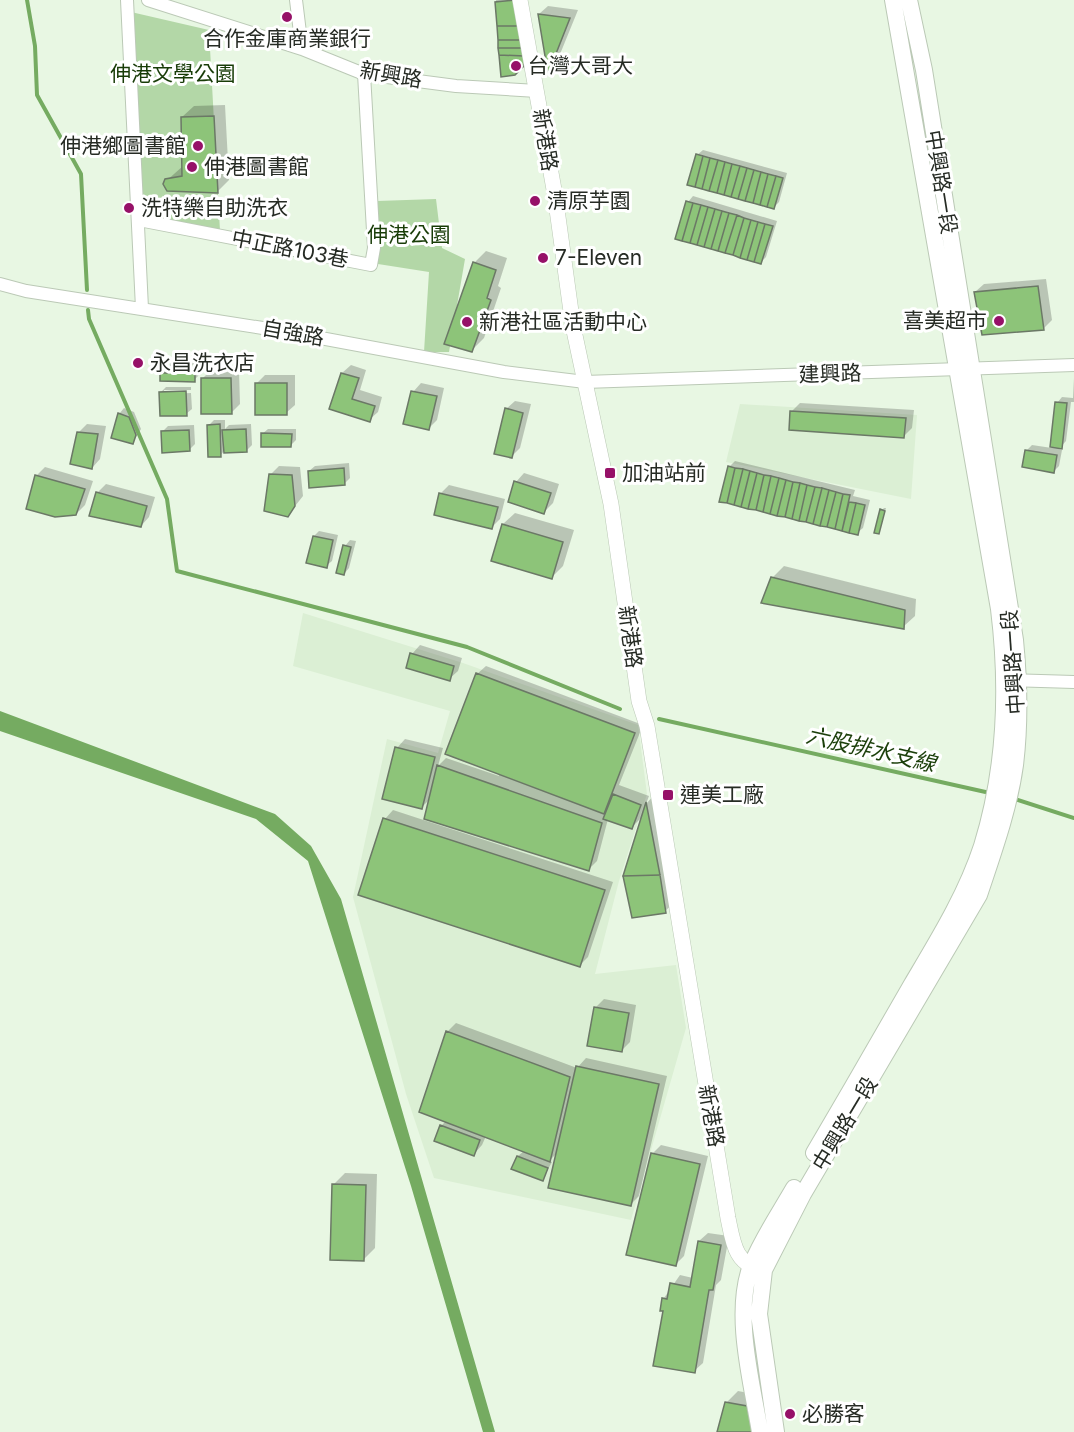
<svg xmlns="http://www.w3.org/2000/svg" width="1074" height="1432" font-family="Inter,'Noto Sans TC',sans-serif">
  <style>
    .built { fill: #dbefd4 }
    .green { fill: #b3d7a7 }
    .water { fill: #75ab61 }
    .shadow { fill: #0003 }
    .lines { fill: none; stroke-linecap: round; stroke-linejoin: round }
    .stream { stroke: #75ab61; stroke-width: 4 }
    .building { fill: #8dc479; stroke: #6b7866; stroke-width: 1.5 }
    .minor-casing { stroke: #bbc9b6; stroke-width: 14 }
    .tertiary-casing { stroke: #bbc9b6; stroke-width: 16 }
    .secondary-casing { stroke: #bbc9b6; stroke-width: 18 }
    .minor { stroke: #fff; stroke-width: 12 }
    .tertiary { stroke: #fff; stroke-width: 15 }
    .secondary { stroke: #fff; stroke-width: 16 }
    .poi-dot { fill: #961168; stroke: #fff; stroke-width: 2 }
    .labels { text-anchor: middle; stroke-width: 6; stroke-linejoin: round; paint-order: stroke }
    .poi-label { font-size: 21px; fill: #262b24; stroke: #fff; text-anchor: start }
    .park-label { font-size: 21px; fill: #183c07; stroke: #fff }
    .street-label { font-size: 21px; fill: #262b24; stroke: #fff }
    .water-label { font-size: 22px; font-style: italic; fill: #1b3f0a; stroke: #fff }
  </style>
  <rect width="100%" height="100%" fill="#e8f7e3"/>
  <path class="built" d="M740,404l177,11 -6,84 -185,-37z
    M303,613l160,50 175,62 9,69 -28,87 -24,93 81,-9 10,63 -55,192 -197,-42 -28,-84 -53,-197 34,-158 51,14 12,-42 -157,-45z"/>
  <path class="green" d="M131,12l78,18 11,201 -77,-13z
    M436,199l6,49 23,11 -16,93h-25l5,-80 -51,-8 -1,-63z"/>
  <path class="water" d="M0,711l275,103 36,32 30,53 154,533h-12l-72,-246 -103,-325 -52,-42 -256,-88z"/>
  <path class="shadow" d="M496,0h25l4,65 -5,6 -18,4z
    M548,6l30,4 -22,54 -7,7 -10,-57z
    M225,105l4,75 -12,12 -45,-1 -6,-2 -1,-7 18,-16 -1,-49 12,-11z
    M703,150l84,23 -8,29 -5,5 -77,-52z
    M693,196l84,25 -11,36 -5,5 -73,-60z
    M486,251l21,7 -9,28 3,2 -17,50 -12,12 2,-87z
    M1046,279l6,41 -9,9 -68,-37 9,-8z
    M178,359h22l-1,16 -5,5 -33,-7 6,-5h5z
    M351,365l15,5 -6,20 22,7 -4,15 -9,8 -38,-12 11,-35z
    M211,370h28l1,34 -9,9 -28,-35z
    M265,375h30v30l-9,8 -30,-29z
    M1074,378v24h-3l-5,39 -7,8 3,1 -3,16 -6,6 -29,-6 3,-16 5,-5 20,3 5,-45 5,-6 11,1z
    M421,383l23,5 -7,32 -9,9 -15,-37z
    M166,387h25v3h-27v4l27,-1 1,16 -6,5 -26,-21z
    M515,401l16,3 -11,44 -8,8 -6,-47z
    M800,403l114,7 -2,18 -8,8 -112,-25z
    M124,408l10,4 7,17 -8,13 -14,-28z
    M214,420h11v9l4,-4 22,-1 1,21 -5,5 -23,1 -4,5 -11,-31z
    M87,424l19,2 -6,33 -8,9 -13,-36z
    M194,425l1,19 -6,6 -26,-19 5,-5z
    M268,429h28v11l-5,5 -29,-11z
    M735,461l120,29 -2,6 17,4 -7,28 -6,5 -136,-33 8,-33z
    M349,463l1,15 -5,5 -36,-12 6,-5z
    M279,466l21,1 3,29 -15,19 -18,-40z
    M45,467l48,14 -8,24 -9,9 -40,-38z
    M524,473l35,11 -6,19 -9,9 -28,-30z
    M106,484l49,13 -6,20 -8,9 -44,-33z
    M449,485l56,14 -5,20 -8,8 -52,-33z
    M884,508h2l-7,25 3,-23z
    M515,513l59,17 -11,36 -11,11 -49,-53z
    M319,531l19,4 -6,26 -6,5 -12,-30z
    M350,540l6,1 -7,27 -5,6 1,-28z
    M784,566l132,33 -1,17 -12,11 -131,-49z
    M420,645l42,13 -4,13 -9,8 -37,-25z
    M486,666l157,59 -24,60 30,11 -3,8 8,-9 20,108 -9,8 -22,-95 -11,11 -24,-8 -11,42 -8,8 -159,-70 -8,8 -25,-59 8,-9 38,9 -5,18 8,-8 53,18 -22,-102z
    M393,810l220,72 -25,75 -8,8 -195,-146z
    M604,999l32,6 -6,37 -9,9 -26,-43z
    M456,1023l121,45 9,-10 81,18 -28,120 -9,9 -72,-53 -9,9 3,1 -10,18 -24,-24 6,-5 -38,-15 -4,9 -8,9 -33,-28 5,-5 -25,-9 27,-81z
    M661,1145l47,11 -24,100 -9,9 -23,-111z
    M345,1173l32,1 -2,74 -12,12 -29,-76z
    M708,1233l21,3 -8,44 -5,5 -13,78 -9,8 -30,-61v-12l16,-23 13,3 6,-37z
    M738,1391l21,4 6,37h-47l8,-29z"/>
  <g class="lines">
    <path class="stream" d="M27,0l8,46 2,49 44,79 6,116
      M88,310l1,9 78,180 10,72 290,76 153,62
      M659,719l331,74
      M1012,798l62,20"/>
  </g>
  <path class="building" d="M515,0l4,26h-22l-2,-24z
    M538,14l32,4 -22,56z
    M497,26h22l3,14h-24z
    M498,40h24l1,8h-25z
    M498,48h25l1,8 -25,-1z
    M499,55l25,1v10l-9,9 -14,2z
    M214,116l4,77 -51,-2 -4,-7 2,-5 17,-3 -1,-59z
    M696,154l7,2 -8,31 -8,-2z
    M703,156l7,2 -8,31 -7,-2z
    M710,158l8,2 -9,31 -7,-2z
    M718,160l7,2 -8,31 -8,-2z
    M725,162l7,2 -8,31 -7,-2z
    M732,164l8,2 -9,31 -7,-2z
    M740,166l7,2 -9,31 -7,-2z
    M747,168l7,2 -9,31 -7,-2z
    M754,170l7,2 -8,31 -8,-2z
    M761,172l7,2 -8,31 -7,-2z
    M768,174l8,2 -9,31 -7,-2z
    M776,176l7,2 -9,31 -7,-2z
    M686,201l7,2 -11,38 -7,-2z
    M693,203l8,2 -11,38 -8,-2z
    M701,205l7,2 -11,38 -7,-2z
    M708,207l7,2 -11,38 -7,-2z
    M715,209l7,2 -11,38 -7,-2z
    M722,211l7,2 -11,38 -7,-2z
    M729,213l8,2 -12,38 -7,-2z
    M737,215l7,3 -11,37 -8,-2z
    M744,218l7,2 -11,38 -7,-3z
    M751,220l7,2 -11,38 -7,-2z
    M758,222l7,2 -11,38 -7,-2z
    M765,224l8,2 -12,38 -7,-2z
    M473,262l23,8 -9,28 4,2 -19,52 -28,-8z
    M1038,286l6,44 -62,5 -8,-43z
    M171,364h24v18l-35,-1v-8h10z
    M341,373l18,5 -7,21 23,7 -5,16 -41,-13z
    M201,378h30l1,36h-31z
    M255,383h32v32h-32z
    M186,391l1,25h-27l-1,-24z
    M411,391l26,5 -8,34 -26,-6z
    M1055,402l12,1 -5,46 -12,-2z
    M505,408l18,5 -11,45 -18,-4z
    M790,411l116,7 -2,20 -115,-8z
    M118,413l11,4 7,18 -3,9 -22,-6z
    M220,424l1,33h-13l-1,-32z
    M246,429l1,23 -23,1 -2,-23z
    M189,430l1,21 -28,2 -1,-22z
    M77,432l21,2 -6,35 -22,-5z
    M261,433l31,1 -1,13h-30z
    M1025,450l32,5 -3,18 -32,-6z
    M728,466l7,2 -8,35 -8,-1z
    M344,468l1,17 -36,3 -1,-17z
    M735,468l8,1 -9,36 -7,-2z
    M743,469l7,2 -9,36 -7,-2z
    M750,471l7,2 -9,36 -7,-2z
    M757,473l7,2 -8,35 -8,-1z
    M269,474l23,1 3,31 -7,11 -24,-6z
    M35,475l50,14 -9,26 -21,2 -29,-8z
    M764,475l7,1 -8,36 -7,-2z
    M771,476l8,2 -9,36 -7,-2z
    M779,478l7,2 -9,36 -7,-2z
    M786,480l7,2 -8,35 -8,-1z
    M514,481l37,12 -7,21 -36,-12z
    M793,482l7,1 -8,36 -7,-2z
    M800,483l7,2 -8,36 -7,-2z
    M807,485l8,2 -9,35 -7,-1z
    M815,487l7,1 -9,36 -7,-2z
    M822,488l7,2 -9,36 -7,-2z
    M829,490l7,2 -9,35 -7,-1z
    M96,492l51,14 -6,21 -52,-11z
    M836,492l7,2 -8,35 -8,-2z
    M439,493l59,14 -6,22 -58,-14z
    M843,494l7,1 -8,36 -7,-2z
    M849,502l7,1 -7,30 -7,-2z
    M856,503l9,2 -7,30 -9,-2z
    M880,509l5,2 -6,23 -5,-1z
    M502,524l61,18 -11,37 -61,-18z
    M313,536l20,4 -6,28 -21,-5z
    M343,545l8,2 -7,28 -8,-2z
    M771,577l134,33 -1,19 -143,-26z
    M410,653l44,13 -4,15 -44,-13z
    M476,673l159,60 -31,81 -159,-60z
    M395,747l40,10 -13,52 -40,-10z
    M437,765l165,58 -13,48 -165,-52z
    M613,794l28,11 -9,24 -29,-10z
    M646,802l14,73 -37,1z
    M383,818l222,72 -25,77 -222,-72z
    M660,875l6,38 -34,5 -9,-42z
    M594,1007l35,6 -7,39 -35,-6z
    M446,1031l124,46 -20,85 -131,-50z
    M576,1066l83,18 -28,122 -83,-18z
    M440,1125l40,15 -6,16 -40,-15z
    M651,1153l49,11 -24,102 -50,-11z
    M517,1156l31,12 -5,13 -32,-12z
    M332,1184l34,1 -2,76 -34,-1z
    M698,1241l23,4 -8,45h-4l-14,83 -42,-7 10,-55h-3l2,-13 5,1 3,-16 20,4z
    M725,1402l22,4 6,26h-36z"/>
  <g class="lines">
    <g class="minor-casing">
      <path id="minor" d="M127,0l15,308
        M148,0l154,49 62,25 92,12 81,5
        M296,0l6,49
        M139,220l232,45 3,-17 -10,-174
        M0,284l26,7 262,41 216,40 81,10 489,-17
        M1012,680l62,2"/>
    </g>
    <g class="tertiary-casing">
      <path id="tertiary" d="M520,0l35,195 18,131 38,178 28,197 8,25 81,492c5,24 7,47 34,51"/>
    </g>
    <g class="secondary-casing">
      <path id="secondary" d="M814,1153c33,-56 66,-113 98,-169 26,-44 54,-89 70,-138 24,-78 27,-156 17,-237l-106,-609
        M760,1432c-8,-49 -27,-118 -9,-166 11,-27 28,-52 43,-78
        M776,1432l-17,-118 5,-44 39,-76 176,-299c14,-42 30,-86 36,-130 5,-41 4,-84 0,-125l-91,-570 -15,-70"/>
    </g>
    <use href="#minor" class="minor"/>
    <use href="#tertiary" class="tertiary"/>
    <use href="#secondary" class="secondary"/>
  </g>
  <g class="poi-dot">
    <circle cx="287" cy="17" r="6"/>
    <circle cx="516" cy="66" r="6"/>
    <circle cx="198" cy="146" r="6"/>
    <circle cx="192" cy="167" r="6"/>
    <circle cx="535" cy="201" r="6"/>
    <circle cx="129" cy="208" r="6"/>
    <circle cx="543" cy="258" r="6"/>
    <circle cx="999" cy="321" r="6"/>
    <circle cx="467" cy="322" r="6"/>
    <circle cx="138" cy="363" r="6"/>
    <rect x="604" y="467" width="12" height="12" rx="3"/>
    <rect x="662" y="789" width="12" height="12" rx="3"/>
    <circle cx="790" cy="1414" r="6"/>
  </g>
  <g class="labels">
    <g class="poi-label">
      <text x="287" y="46" text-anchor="middle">合作金庫商業銀行</text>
      <text x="528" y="73">台灣大哥大</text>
      <text x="186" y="153" text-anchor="end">伸港鄉圖書館</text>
      <text x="204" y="174">伸港圖書館</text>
      <text x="547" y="208">清原芋園</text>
      <text x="141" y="215">洗特樂自助洗衣</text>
      <text x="555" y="265">7-Eleven</text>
      <text x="987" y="328" text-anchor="end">喜美超市</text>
      <text x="479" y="329">新港社區活動中心</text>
      <text x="150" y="370">永昌洗衣店</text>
      <text x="622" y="480">加油站前</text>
      <text x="680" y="802">連美工廠</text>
      <text x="802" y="1421">必勝客</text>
    </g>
    <g class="park-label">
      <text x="173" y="81">伸港文學公園</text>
      <text x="409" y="242">伸港公園</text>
    </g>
    <g class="street-label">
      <text transform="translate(391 75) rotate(10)" y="7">新興路</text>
      <text transform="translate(545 140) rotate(81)" y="7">新港路</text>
      <text transform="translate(941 182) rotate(81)" y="7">中興路一段</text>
      <text transform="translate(290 249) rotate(11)" y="7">中正路103巷</text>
      <text transform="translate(293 333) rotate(10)" y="7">自強路</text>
      <text transform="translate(830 374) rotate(-2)" y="7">建興路</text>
      <text transform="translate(630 637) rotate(82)" y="7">新港路</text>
      <text transform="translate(1013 662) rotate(-94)" y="7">中興路一段</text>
      <text transform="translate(711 1116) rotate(80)" y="7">新港路</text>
      <text transform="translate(845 1124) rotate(-59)" y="7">中興路一段</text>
    </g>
    <g class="water-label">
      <text transform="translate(871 749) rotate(13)" y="8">六股排水支線</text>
    </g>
  </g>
</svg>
